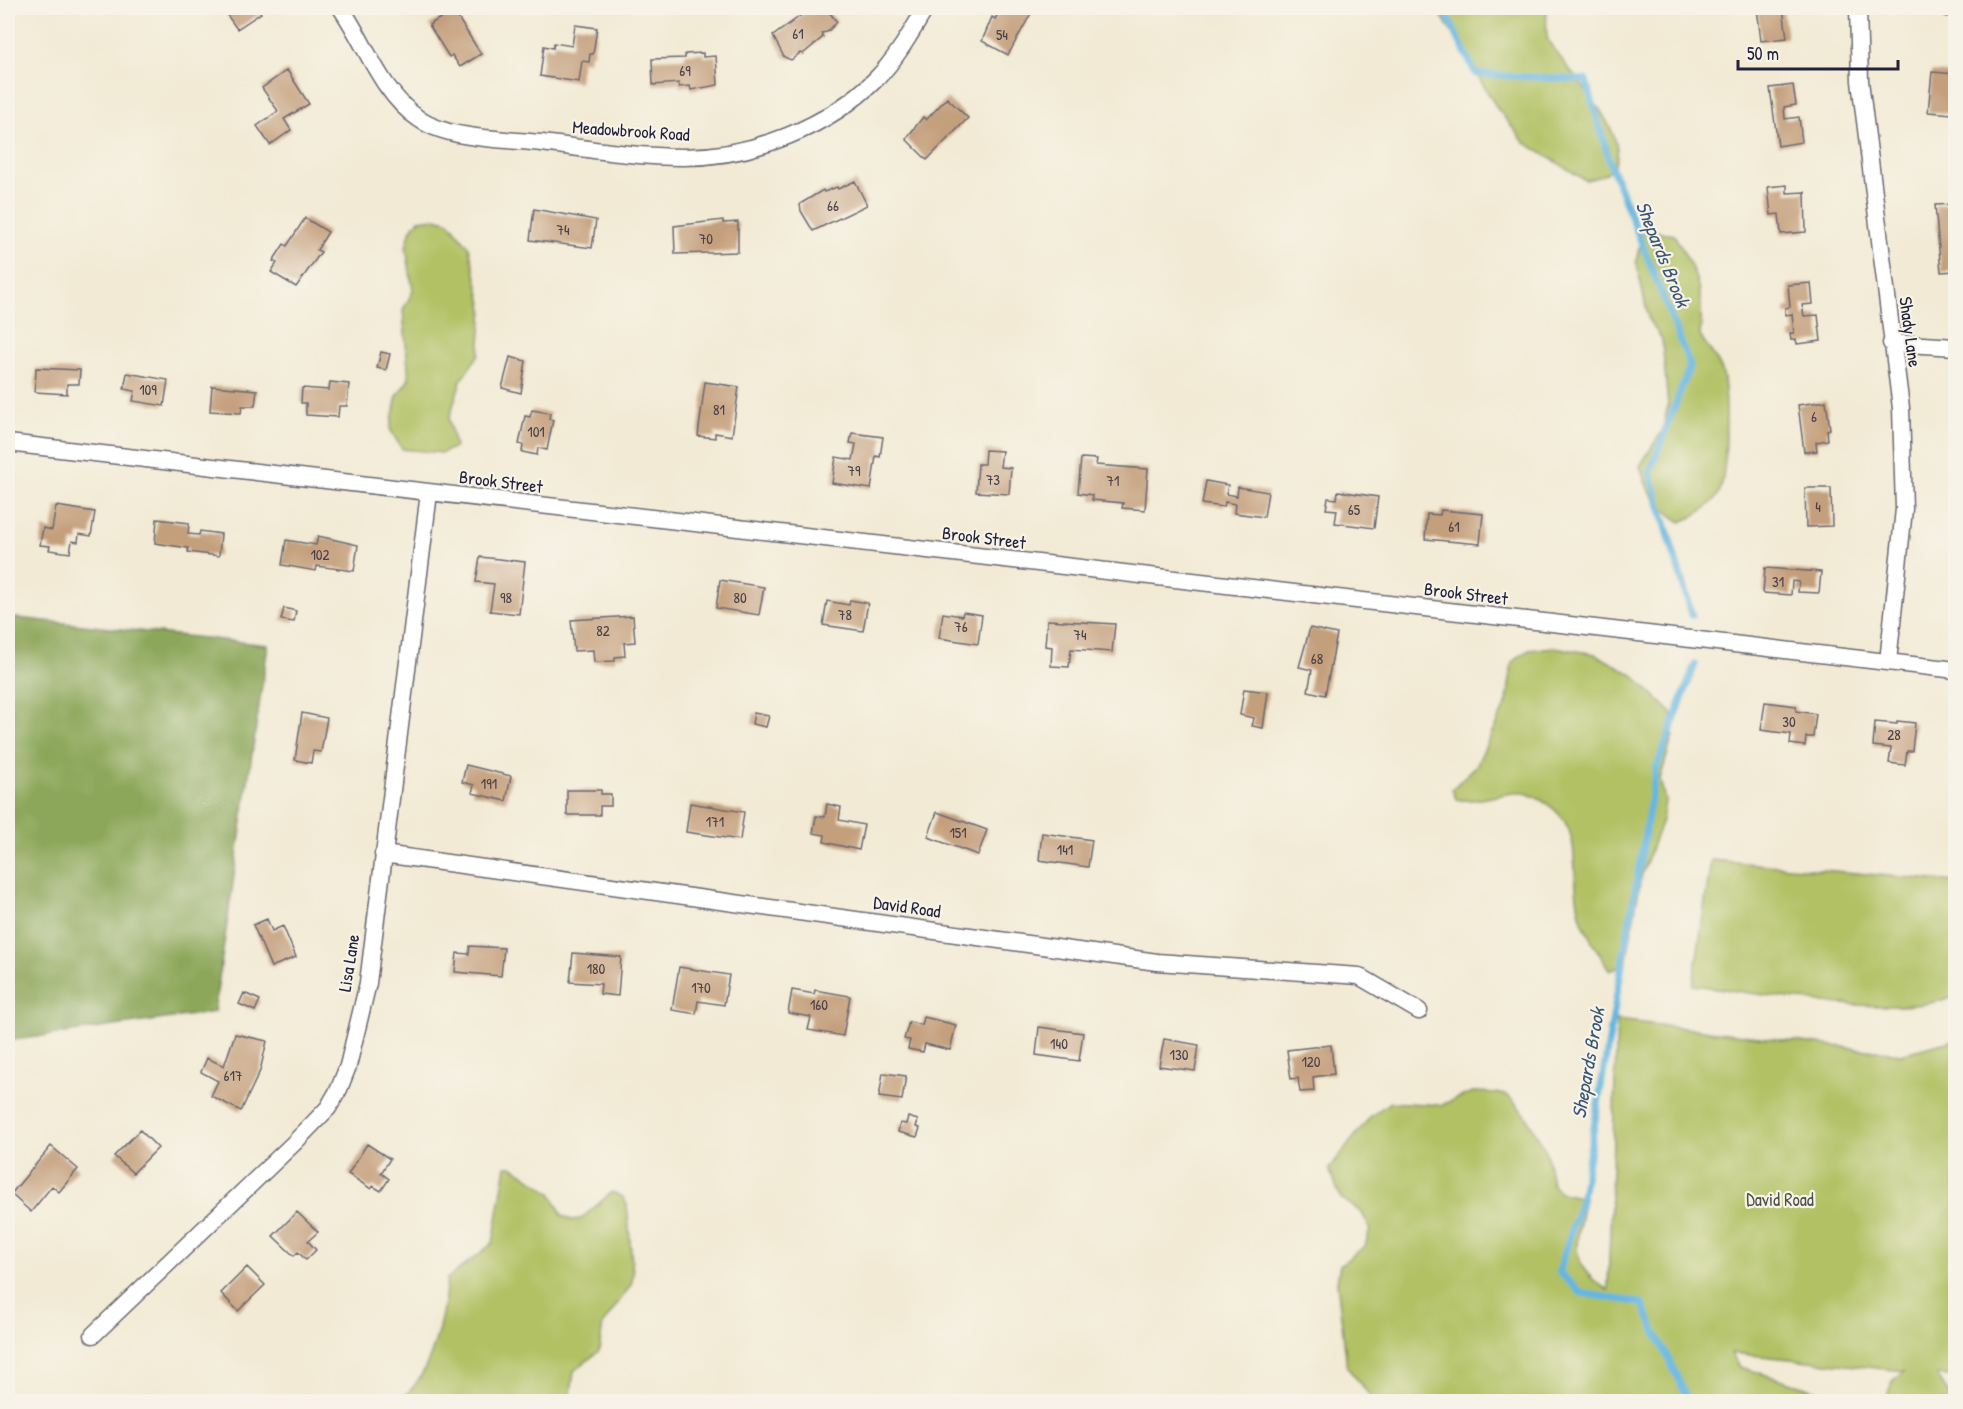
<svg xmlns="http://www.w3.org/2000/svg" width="1963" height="1409" font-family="'Patrick Hand',sans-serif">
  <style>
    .green { fill: #b1c164; stroke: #6a7250; stroke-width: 1.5 }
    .forest { fill: #8ca75a; stroke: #57644a; stroke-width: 1.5 }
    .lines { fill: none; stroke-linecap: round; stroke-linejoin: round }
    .stream { stroke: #65b6e0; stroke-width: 7 }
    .building { fill: #c49f7b }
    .minor-casing { stroke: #6b6871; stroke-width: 19 }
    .minor { stroke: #fff; stroke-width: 16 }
    .labels { text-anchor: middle; stroke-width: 4.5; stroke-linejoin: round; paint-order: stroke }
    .number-label { font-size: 15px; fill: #4a414b }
    .street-label { font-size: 18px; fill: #22223b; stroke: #f7f3e8 }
    .park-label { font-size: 18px; fill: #4d5247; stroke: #f7f3e8 }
    .water-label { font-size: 20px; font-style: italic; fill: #395675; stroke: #f7f3e8 }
  </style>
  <rect width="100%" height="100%" fill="#f7f3e8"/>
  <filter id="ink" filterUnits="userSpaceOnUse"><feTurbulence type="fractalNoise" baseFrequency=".0167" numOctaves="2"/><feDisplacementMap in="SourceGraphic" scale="12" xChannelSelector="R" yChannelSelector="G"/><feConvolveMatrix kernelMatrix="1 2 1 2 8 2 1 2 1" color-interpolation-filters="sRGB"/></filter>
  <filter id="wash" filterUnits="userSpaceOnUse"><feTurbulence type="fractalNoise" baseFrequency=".008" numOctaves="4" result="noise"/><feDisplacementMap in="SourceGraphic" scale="24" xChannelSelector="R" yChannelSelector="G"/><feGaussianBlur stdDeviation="1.35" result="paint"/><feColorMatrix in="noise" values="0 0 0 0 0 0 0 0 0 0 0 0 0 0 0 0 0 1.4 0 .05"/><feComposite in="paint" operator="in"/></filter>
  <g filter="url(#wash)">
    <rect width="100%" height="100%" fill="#f2ead4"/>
    <path class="green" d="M1437,8h110c0,9 -2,24 1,32 14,29 122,127 37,140l-61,-38 -27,-34z
      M436,218l13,4 20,25 14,61 -4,46 -18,26 -12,39 6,28 -13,6 -40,-4 -12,-20 7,-33 12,-17 -6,-69 10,-19 -7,-44 5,-18 8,-9z
      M1644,228l30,7c22,36 31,58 26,101 7,11 18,23 22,35 6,20 6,106 -4,124 -7,12 -25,22 -37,27 -24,-15 -34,-30 -41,-56l23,-37 5,-24 -6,-66 -13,-18 -13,-60z
      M1554,647l41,7 37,20 40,39 1,22 -13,44 5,22 -3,19 -21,57 -15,87 -16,7c-10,-17 -25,-38 -30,-57 -13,-51 11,-95 -52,-120 -16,-6 -51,11 -72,5l-4,-10 24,-23 31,-64 5,-40 17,-12z
      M1711,860l244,22v113c-50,27 -201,-3 -262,-10z
      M1617,1020l284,34 54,-14v336l-18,-1 16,26h-69l10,-22 11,-8 -174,-18 9,14 96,29 2,5h-464l-27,-34 -10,-85 3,-17 25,-19 5,-17 -8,-16 -21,-15 -12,-29 41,-52 20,-15 51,3 32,-13 23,1 12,3 17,18 21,37 6,33 9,9 24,5c-8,42 -20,67 23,92z
      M506,1166h6l39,27 11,22 9,5 10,-1 31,-27 11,5 4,8 6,70 -2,10 -28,39 -4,27 -25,20 -4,30h-174c35,-16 48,-88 51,-122l46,-36z"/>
    <path class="forest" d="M8,617l260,28 -54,367 -206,29z"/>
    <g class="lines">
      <path class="stream" d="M1443,8l33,66 110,6 24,83 80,202 -40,107 42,143
        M1689,1402l-47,-99 -61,-10 -22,-21 23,-76 74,-427 39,-105"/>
    </g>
    <g id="blocks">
      <path class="building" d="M222,8h35l4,5 -24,16z
        M811,8h15l11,14 -10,10 -6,1 2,4 -20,17 -3,-1 -9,7 -7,-3 -11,-21z
        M1002,8h32l-26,47 -26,-14 10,-24 3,2z
        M1757,8h26l4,30 -26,3z
        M453,10l28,44 -21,13 -8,-12 -3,2 -20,-32z
        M575,25l22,3 -4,26h-3l-1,8 -7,-1 -3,21 -39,-6 4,-30 9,2 1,-5 18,3z
        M703,53v4l13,-1 2,29 -27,5 -1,-4 -11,1v-4l-26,2 -1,-26 33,-1v-4z
        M287,70l22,34 -25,15 7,11 -21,15 -13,-19 21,-15 -16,-23z
        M1932,72l24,2 -3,40 -25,-2z
        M1793,85l3,20 -12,2 1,12 14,-2 3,25 -24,4 -8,-58z
        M947,98l21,20 -41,42 -21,-21 17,-22 3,3z
        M855,181l12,24 -54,26 -12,-20 -1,-7 23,-14 1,2 13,-5 1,2z
        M1787,185v8l18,-1 1,40 -25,2 -2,-20 -8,1 -3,-28z
        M1956,204v67l-15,1 -6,-67z
        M534,209l62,11 -4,28 -62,-8z
        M305,218l23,14 -11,18 4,2 -25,35 -25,-15 6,-9 -4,-2 11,-17 3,2z
        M723,220v3l15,-1v30l-63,2 -1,-28z
        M1811,283l2,21 -11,1 2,11 14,-1 3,26 -24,3 -1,-5 -5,1 -1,-7h4l-2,-19 -7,1v-7l5,-1 -2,-22z
        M381,352l9,2 -4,16 -9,-2z
        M510,357l16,4 -5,32 -19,-5z
        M36,368l44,2 -1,14h-12v10l-32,-2z
        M127,373l41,7 -4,26 -31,-5 2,-10 -11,-2z
        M330,382l19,2 -2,22h-8l-1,11 -32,-2v-12h-5l1,-15 27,2z
        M705,382l34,5 -7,49 -17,-3v5l-17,-2z
        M212,386l45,4 -2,16h-13l-1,7 -31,-2z
        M1826,401l4,28 -3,1 1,10 -12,2 1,9 -13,1 -6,-47z
        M532,410l18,3 -1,6 4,1 -6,30 -9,-2 -1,7 -15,-3 1,-7 -4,-1 6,-28 5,1z
        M852,433l31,4 -3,20 -4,-1 -5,33 -39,-6 4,-26 17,3 3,-16 -6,-1z
        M985,450l17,1 -2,16 11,1 -2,26 -33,-2 2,-28h6z
        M1081,458l16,1 -1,6 52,4 -3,41 -23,-2 1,-5 -31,-3v-5l-14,-2z
        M1206,481l22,4 -2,9 11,2 1,-9 30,5 -4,25 -30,-4 1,-9 -10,-2 -1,5 -22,-3z
        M1805,488h26l1,38 -26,1z
        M1338,491l40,6 -4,31 -39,-5 2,-13 -11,-1 2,-11 9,1z
        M56,506l39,6 -4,24 -12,-2 -1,8 -6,-1 -2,12 -21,-3 1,-4 -10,-1 3,-17 9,2z
        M1441,510l42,4 -3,30 -55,-5 2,-25 13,1z
        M157,519l32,4 -1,11 11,1 1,-4 21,3 -2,22 -31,-4v-4l-33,-5z
        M318,536l40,9 -4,26 -37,-5 -1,5 -34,-6 4,-25 30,5z
        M480,557l45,5 -6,52 -29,-3 4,-27 -18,-2z
        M1765,568l56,4 -2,21 -21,-1 1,-10 -7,-1 -1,14 -28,-2z
        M720,580l44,7 -5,28 -43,-7z
        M850,600l18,3 -5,28 -40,-6 4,-24 22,4z
        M284,608l12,3 -2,11 -13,-2z
        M963,612l19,3 -4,29 -39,-6 4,-25 19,3z
        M633,616l2,26 -11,1 1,13 -10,1v4l-21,1 -1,-12 -19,1 -3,-31z
        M1047,620l68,4 -3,28 -41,-3 -2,18 -18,-1 1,-19 -7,-1z
        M1310,628l27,6 -12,61 -17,-4 4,-21 -13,-3z
        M1244,689l24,3 -5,36 -11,-2 2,-8 -14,-3z
        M1765,702l31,4v5l20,3 -3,23h-7l-1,9 -15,-2 1,-10 -30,-4z
        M302,713l25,5 -6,34 -8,-1 -2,12 -16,-3z
        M754,713l15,3 -3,11 -14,-3z
        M1897,721l18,2 -3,28h-5l-2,14 -16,-2 2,-15 -18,-2 2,-24 22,2z
        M466,765l45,11 -5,25 -34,-8 2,-8 -12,-3z
        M567,790h34v4h10v12h-11v9h-33z
        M690,803l54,9 -4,28 -54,-8z
        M827,804l14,3 -2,13 25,5 -5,25 -35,-8 1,-7 -12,-2 3,-17 9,1z
        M937,812l50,18 -9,25 -50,-18z
        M1042,833l50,7 -4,27 -49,-7z
        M267,919l5,12 11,-5 13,31 -25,10 -18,-42z
        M470,946l34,2 -3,28 -46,-4 2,-19 12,1z
        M573,953l48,4 -3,39 -18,-2 1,-10 -31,-2z
        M679,967l50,8 -5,30 -26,-4 -2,13 -24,-4z
        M792,990l22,4 1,-4 35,6 -7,40 -35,-6 3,-13 -23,-4z
        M244,993l16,7 -5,11 -16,-7z
        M924,1017l32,8 -6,25 -25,-6 -2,8 -15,-3 2,-9 -6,-1 5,-17 13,3z
        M1039,1027l44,6 -4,28 -43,-6z
        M235,1034l32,7 -7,30 -19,40 -30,-15 7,-15 -17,-9 6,-14 17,8z
        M1164,1039l35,6 -4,26 -36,-5z
        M1331,1045l3,29 -21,3 1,14 -14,1 -2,-14 -7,1 -4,-29z
        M883,1073l23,3 -4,24 -23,-3z
        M908,1117l10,3 -2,7 4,1 -3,9 -19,-5 2,-9 6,1z
        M140,1130l18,18 -25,25 -19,-17z
        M367,1144l23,15 -9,14 8,6 -8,12 -8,-5 -2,3 -23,-15z
        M51,1146l27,23 -19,23 -7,-6 -21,26 -20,-18z
        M297,1212l21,20 -10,9 8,9 -10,10 -8,-8 -4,4 -21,-20z
        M247,1267l18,18 -27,26 -17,-18z"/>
    </g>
  </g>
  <g filter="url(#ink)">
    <use href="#blocks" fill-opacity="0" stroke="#6b6871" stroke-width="1.5"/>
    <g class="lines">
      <g class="minor-casing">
        <path id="minor" d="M341,8c25,36 40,85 78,111 30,21 87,20 123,24 47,6 94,14 141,14 69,0 146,-30 194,-79 20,-20 34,-46 49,-70
          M1858,8l2,73 41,327 3,101 -16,153
          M1947,8h9
          M1891,343l65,4
          M8,443l1948,227
          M383,854l774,108 202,14 60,35
          M93,1335l201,-192 34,-35 11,-19 9,-23 20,-83 61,-490"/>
      </g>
      <use href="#minor" class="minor"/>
    </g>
  </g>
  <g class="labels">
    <g class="number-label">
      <text x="798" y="39">61</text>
      <text x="1002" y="40">54</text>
      <text x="685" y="76">69</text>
      <text x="833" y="211">66</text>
      <text x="563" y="235">74</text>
      <text x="706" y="244">70</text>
      <text x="148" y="395">109</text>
      <text x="719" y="415">81</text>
      <text x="1814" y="422">6</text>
      <text x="536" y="437">101</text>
      <text x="854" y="476">79</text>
      <text x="993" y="485">73</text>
      <text x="1113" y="486">71</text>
      <text x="1818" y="512">4</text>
      <text x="1354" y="515">65</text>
      <text x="1454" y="532">61</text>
      <text x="320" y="560">102</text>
      <text x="1778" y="587">31</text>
      <text x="506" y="603">98</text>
      <text x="740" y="603">80</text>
      <text x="845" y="620">78</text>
      <text x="961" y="632">76</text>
      <text x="603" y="636">82</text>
      <text x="1080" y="640">74</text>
      <text x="1317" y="664">68</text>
      <text x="1789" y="727">30</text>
      <text x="1894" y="740">28</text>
      <text x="489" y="789">191</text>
      <text x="715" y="827">171</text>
      <text x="958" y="838">151</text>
      <text x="1065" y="855">141</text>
      <text x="596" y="974">180</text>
      <text x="701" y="993">170</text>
      <text x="819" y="1010">160</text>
      <text x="1059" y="1049">140</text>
      <text x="1179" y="1060">130</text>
      <text x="1311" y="1067">120</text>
      <text x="233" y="1081">617</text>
    </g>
    <g class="street-label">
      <text transform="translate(631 131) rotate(4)" y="6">Meadowbrook Road</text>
      <text transform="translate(1910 332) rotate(82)" y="6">Shady Lane</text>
      <text transform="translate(501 482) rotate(7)" y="6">Brook Street</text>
      <text transform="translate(984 538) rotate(7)" y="6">Brook Street</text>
      <text transform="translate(1466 594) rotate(7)" y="6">Brook Street</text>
      <text transform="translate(907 907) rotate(8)" y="6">David Road</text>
      <text transform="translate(349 963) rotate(-81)" y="6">Lisa Lane</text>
    </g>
    <g class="park-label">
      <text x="1780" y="1206">David Road</text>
    </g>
    <g class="water-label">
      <text transform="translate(1663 254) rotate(68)" y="7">Shepards Brook</text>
      <text transform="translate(1588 1063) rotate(-80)" y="7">Shepards Brook</text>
    </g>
  </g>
  <rect width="1963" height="1409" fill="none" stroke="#f7f3e8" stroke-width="30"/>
  <path d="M1738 60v9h160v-9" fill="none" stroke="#22223b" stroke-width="3"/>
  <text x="1747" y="60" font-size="18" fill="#22223b" stroke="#f7f3e8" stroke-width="4.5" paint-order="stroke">50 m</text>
</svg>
